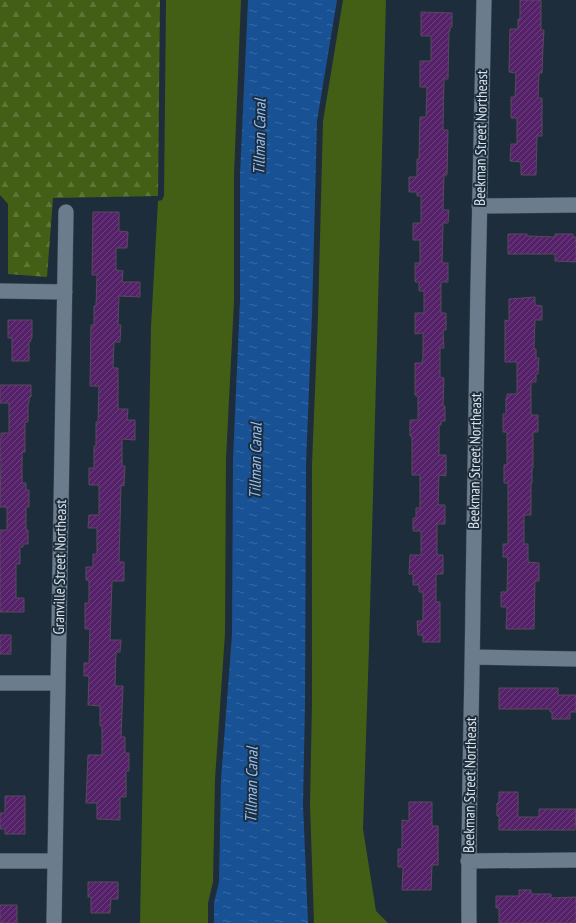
<svg xmlns="http://www.w3.org/2000/svg" width="576" height="923" font-family="'PT Sans Narrow',sans-serif">
  <style>
    .green { fill: #435e15 }
    .forest { fill: url(#forest-firs) }
    .water { fill: url(#water-ripples) }
    .building { fill: url(#building-hatch); stroke: #574a5c }
    .lines { fill: none; stroke-linecap: round; stroke-linejoin: round }
    .minor-casing { stroke: #3d4a56; stroke-width: 16 }
    .minor { stroke: #6b7c8d; stroke-width: 15 }
    .labels { text-anchor: middle; stroke-width: 4; stroke-linejoin: round; paint-order: stroke }
    .street-label { font-size: 15px; fill: #d8e2eb; stroke: #1e2d3b }
    .water-label { font-size: 16px; font-style: italic; fill: #95c1f9; stroke: #1e2d3b }
  </style>
  <defs>
    <pattern id="forest-firs" width="22" height="20" patternUnits="userSpaceOnUse"><rect width="22" height="20" fill="#435e15"/><path d="M5 1l3.5 6h-7zM16 11l3.5 6h-7z" fill="#5d7537"/></pattern>
    <pattern id="water-ripples" width="26" height="14" patternUnits="userSpaceOnUse"><rect width="26" height="14" fill="#185295"/><path d="M2 4q2-2 4 0t4 0M15 11q2-2 4 0t4 0" fill="none" stroke="#396ba4"/></pattern>
    <pattern id="building-hatch" width="6" height="6" patternUnits="userSpaceOnUse"><rect width="6" height="6" fill="#552168"/><path d="M-1 1l2-2M0 6l6-6M5 7l2-2" fill="none" stroke="#6d417e"/></pattern>
  </defs>
  <rect width="100%" height="100%" fill="#1e2d3b"/>
  <path class="green" d="M166,0h75l-7,175v126l-8,158 -1,175 -10,145 -2,103 -5,21v20h-68l11,-596 7,-126 4,-1 2,-4z
    M343,0h43l-17,647 -6,182 13,82 12,12h-74l-4,-118 2,-102v-239l6,-148 5,-195z"/>
  <path class="forest" d="M0,0h160l-2,196 -105,2 -6,79 -39,-3v-70l-8,-9z"/>
  <path class="water" d="M248,0h89l-20,121 -5,194 -6,149 -1,239 -2,102 5,118h-94v-20l5,-21 2,-103 11,-144 1,-176 7,-158v-126z"/>
  <path class="building" d="M520,0h21v30h3l-1,17 -1,26h-3l-1,25h4v38h-5l-1,39h-15v-13l-11,-1 1,-17h6v-26h-6v-21h4l1,-24 -7,-1 1,-43h8v-10h2z
    M421,12l31,1v14h-2v4h-1l-1,48h-4l-1,51h5l-1,45h-3l-1,35h6l-1,13h-5l-1,40h6v19h-7v31h5v17h-3l1,18h-4v29l4,1 -1,28h2v15h-4v4h-2v30h7v21l-7,-1 -1,30h7v19h-8v31h6v19h-7v28h4v40h-17v-7h-5l-1,-14h6v-29h-4v-7h-6v-11h-4l1,-19h11v-24h-8v-13h3v-10h4v-33h-8v-39h-2v-16h8v-24l-3,-1v-32h7l1,-6v-24l-8,1v-21h9v-22h-5v-9h-4v-19h5v-23h-7v-17h8v-27h-4v-4h-8v-15h8v-18h2l1,-42h6l1,-30h-7v-26h11v-25h-10z
    M93,212h26v19l9,1 -1,16h-11v22l7,1 -1,11h18v15l-21,-1 -1,29h3l-1,17h-6l-1,26h5v41h10l-1,11h8v20l-13,-1v27h3l-1,20 -3,-1 -2,77h5v19h-12l-2,59h11l-1,12h-4l-1,34h8l-2,51h4v16h4v18h-3v26h-6v23l-23,-1v-16h-11l2,-48h14v-29h-2v-20l-12,-1 1,-29h-5v-13h5l1,-34h-5v-26h4v-23h-3v-13h7v-13h4v-26h-9l1,-13h10v-30h-10v-17h5v-22h2v-24h2l1,-36h-9l1,-61h3v-19h2l1,-31h-5z
    M508,234h19v2l28,1v-3h18v3h3v25l-21,-1v-7h-47z
    M535,297v8l7,1v14h-7l-1,29h2v9h3l-1,16h-2v8h-5v33h7v17h-5v36h-1v15h-1v32h-7v29h4v18l11,1v18h-4l-1,48h-28l1,-22h-6v-15h6l1,-35h-5v-13h5v-61h-4v-18h3v-33h-4v-18h2l1,-2v-14h1v-4h10v-32h-12v-42l4,1v-22z
    M8,320h24v18h-1v3h-2v20h-17v-23h-4z
    M0,385h31v12h-2v6h-1v19h-3v30h-3v31h4v7h3v17h-3v23h2v14h-5v3h-3v17h-4v34h8v14h-24v-82h7v-23h-7l1,-47h-1v-21h1v-6h8v-30h-9z
    M0,635h11v19h-11z
    M499,688h59v7h18v17h-6v7h-18v-7h-2v-3h-51z
    M499,792h19v25h21v-8h37l-1,21h-76v-14h-2v-13h2z
    M5,796h20v38h-20v-5h-5v-16h5z
    M409,802h23v24h6v39h-6l-1,25h-29l1,-23h-5v-18h4v-29l7,1z
    M88,882h30v17h-7l-1,14h-19v-16h-3z
    M519,890h12v4h20v4l25,-1v26h-77v-15h-3v-12h23z
    M0,905h17v18h-17z"/>
  <g class="lines">
    <g class="minor-casing">
      <path id="minor" d="M479,206l97,-1
        M0,291l65,1
        M473,657l103,2
        M0,683h58
        M0,861h55
        M468,861l108,-1
        M54,923l12,-711
        M469,923c-1,-108 3,-216 4,-325 3,-199 6,-399 11,-598"/>
    </g>
    <use href="#minor" class="minor"/>
  </g>
  <g class="labels">
    <g class="street-label">
      <text transform="translate(481 138) rotate(-89)" y="5">Beekman Street Northeast</text>
      <text transform="translate(475 461) rotate(-89)" y="5">Beekman Street Northeast</text>
      <text transform="translate(60 567) rotate(-89)" y="5">Granville Street Northeast</text>
      <text transform="translate(470 785) rotate(-89)" y="5">Beekman Street Northeast</text>
    </g>
    <g class="water-label">
      <text transform="translate(259 137) rotate(-89)" y="6">Tillman Canal</text>
      <text transform="translate(255 461) rotate(-89)" y="6">Tillman Canal</text>
      <text transform="translate(251 785) rotate(-89)" y="6">Tillman Canal</text>
    </g>
  </g>
</svg>
